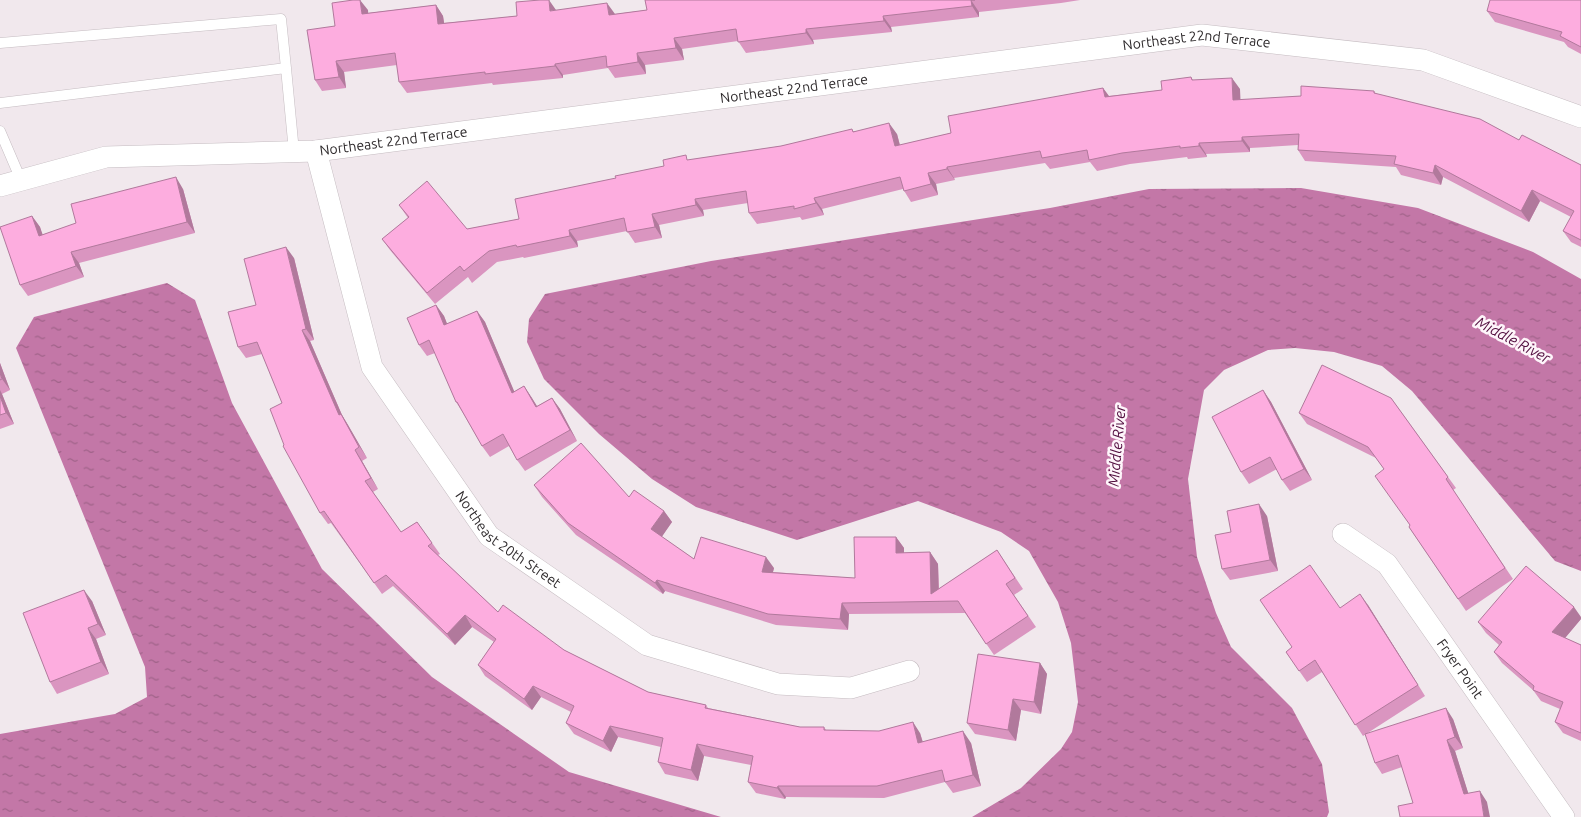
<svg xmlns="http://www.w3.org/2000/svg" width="1581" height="817" font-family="Ubuntu,sans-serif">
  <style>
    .water { fill: url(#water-ripples) }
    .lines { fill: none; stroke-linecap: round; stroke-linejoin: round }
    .lane-casing { stroke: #c5bcc1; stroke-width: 11 }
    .street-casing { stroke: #c5bcc1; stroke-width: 22 }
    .lane { stroke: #fff; stroke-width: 10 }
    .street { stroke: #fff; stroke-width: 21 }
    .wall { fill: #da95c0 }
    .shaded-wall { fill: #b1799c }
    .building { fill: #fdaddf; stroke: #b1799c }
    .labels { text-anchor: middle; stroke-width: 5; stroke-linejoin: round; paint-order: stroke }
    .street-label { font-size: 14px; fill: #2e2a2c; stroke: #fef5fa }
    .water-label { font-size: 15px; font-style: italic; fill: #530f40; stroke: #fef5fa }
  </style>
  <defs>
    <pattern id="water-ripples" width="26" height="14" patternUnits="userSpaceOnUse" patternTransform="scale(1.25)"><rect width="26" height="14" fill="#c377a7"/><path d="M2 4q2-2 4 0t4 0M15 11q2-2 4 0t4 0" fill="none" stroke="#9f6288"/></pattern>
  </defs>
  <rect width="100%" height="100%" fill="#f1e8ed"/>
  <path class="water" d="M1301,188l117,20 115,44 48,27v292l-26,-10 -143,-170 -30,-25 -48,-14 -39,-4 -27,2 -44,20 -20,20 -16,89 9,78 19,56 15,34 61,61 30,56 7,48 -2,5h-355l49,-29 40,-39 11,-17 6,-30 -7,-59 -13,-41 -29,-51 -28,-19 -83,-31 -121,39 -101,-33 -44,-28 -53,-45 -55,-55 -17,-37 2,-23 16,-25 166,-33 339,-53 99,-19z
    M167,283l28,17 37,103 90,166 110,108 137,95 152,45h-721v-83l115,-20 32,-17 -2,-30 -129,-319 18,-31z"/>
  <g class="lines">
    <g class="lane-casing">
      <path id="lane" d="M0,43l281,-24 5,49 -286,35
        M286,68l8,84
        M0,131l21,49"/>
    </g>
    <g class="street-casing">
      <g id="street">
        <path id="s1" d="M316,151l56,216 117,169 158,109 131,39 73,4 58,-17"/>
        <path id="s2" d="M0,186l106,-29 210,-6 886,-116 221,25 158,57"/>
        <path id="s3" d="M1343,534l44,30 177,253"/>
      </g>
    </g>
    <use href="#lane" class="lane"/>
    <use href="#street" class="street"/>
  </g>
  <path class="wall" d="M645,0h435l-19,3 -82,9v5l-88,10 1,5 -79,8 1,4 -68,9 -8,-12 -56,8 2,11 -39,5 1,9 -31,4 -7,-10 -45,7v3l-70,7 -1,-2 -85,10 -8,-11 -2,-17 -53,7 2,16 -24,3 -7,-11 20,-54 33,-16v3l68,-8 7,11 1,7 73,-7 98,-2 32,-4z
    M1581,0v54l-13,-7 -4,-5 -69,-20 -8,-11z
    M1191,77l2,3 47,9v11l61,-4 73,-5 2,3 143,46 62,25v82l-10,-5 -8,-11 8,-14 -31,-16 -11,21 -86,-45 -2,8 -40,-10 -5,-8 -91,-6 -7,-11v-5l-48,3v4l-44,2 1,3 -19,2 -1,-2 -57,7 -33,7 -7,-9 -40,7 -5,-6 -91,15 1,2 -19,4 2,11 -27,7 -8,-13 -81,20 2,6 -22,5 -2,-3 -43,7 -8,-11 -1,-10 -45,7 1,6 -45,9 3,13 -27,5 -8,-12 -50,10 1,6 -54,11 -1,-1 -26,5 -25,21 -4,-6 -33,27 -45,-54 -8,-11 26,-21 -9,-13 68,24 52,-10 97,-41 73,-18 92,-14 73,-15 43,3 3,11 51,-12 152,-45 6,8 53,-6z
    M183,189l12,44 -116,30 5,14 -56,19 -8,-11 12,-69 8,11 2,8z
    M294,258l20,82 -4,1 32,74 6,10 19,33 -5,3 16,28 -5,3 28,40 16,-10 23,32 -2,1 60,57 66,38 84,42 58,13 2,3 92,19h24l2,3 94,3 3,9 48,1 10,43 -28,7 -8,-11 -61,16 -98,-1 -1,2 -29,-6 -8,-11 3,-17 -47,-9 -6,25 -33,-7 -7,-12 3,-15 -43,-10 -7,15 -37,-18 -8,-11 5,-11 -30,-15 -9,13 -47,-34 -7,-11 16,-23 -22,-15 -17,18 -62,-59 -11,8 -51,-71 -3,1 -8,-11 -36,-68 -2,-42 -20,-49 -16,4 -8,-11 18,-42z
    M436,305l8,11 3,8 30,-13 8,11 29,70 10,-6 13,20 15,-8 8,11 17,32 -52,30 -8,-11 -8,-14 -19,11 -8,-11 -19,-33 -7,-11 -21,-49 -8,3 -8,-11z
    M0,363l10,27 -8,4 12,30 -14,5z
    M1263,390l8,12 41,78 -22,11 -8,-11 -5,-11 -28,15 -8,-12z
    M1391,398l65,90 -3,2 60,89 -47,32 -57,-84 1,-1 -26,-57 -8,-11 -69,-34 -8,-11z
    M534,485l95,12 35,14 8,11 -11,15 33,22 80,9 -1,4 82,6 41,-41 8,11v5l26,-1 8,12 1,25 58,-39 26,39 -9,6 22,32 -42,28 -29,-42 -116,1 -1,16 -72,-5 -111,-34 -2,3 -87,-59 -34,-38z
    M1267,516l11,55 -48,9 -8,-11 9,-37z
    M92,601l14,34 -10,4 13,35 -52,20 -7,-12z
    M1368,605l57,91 -62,40 -41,-64 -15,10 -21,-30 54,-44z
    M1581,617v2l-16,19 16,7v96l-18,-8 -8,-11 5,-13 -19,-8 -8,-11 -31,-27 -8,-11 5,-7 -13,-12 -8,-11z
    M1040,663l7,11 -6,40 -20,-4 -5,31 -41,-7 -8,-11z
    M1453,719l10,29 -8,3 13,42 19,9 -74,1 -11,-36 -20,7 -7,-11z"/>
  <path class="shaded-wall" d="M360,0l8,10 1,15 -7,-11z
    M549,0l7,10 -6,1z
    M971,0l8,12v5l-7,-11z
    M607,3l8,11 2,12 -8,-11z
    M436,5l7,11 3,19 -8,-11z
    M883,16l8,11 1,5 -8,-11z
    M806,29l7,11 1,4 -8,-11z
    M674,38l8,11 2,11 -8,-12z
    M637,53l8,12 1,9 -8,-12z
    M336,61l8,11 2,16 -7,-11z
    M555,64l8,11v3l-8,-12z
    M1232,78l8,11 1,22 -8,-11z
    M1103,88l8,11 -6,-2z
    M889,123l8,11 6,24 -8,-12z
    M1242,137l8,11v4l-8,-11z
    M1199,143l7,11 1,3 -8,-11z
    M1435,165l8,12 -2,8 -8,-12z
    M947,167l7,11 1,2 -8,-11z
    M928,173l8,11 2,11 -7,-11z
    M176,177l7,12 12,44 -8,-11z
    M1532,190l8,11 -11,21 -8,-11z
    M814,198l8,11 2,6 -8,-12z
    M695,199l8,11 1,6 -8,-11z
    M652,214l7,11 3,13 -7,-11z
    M32,216l8,11 7,20 -8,-11z
    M569,230l8,11 1,6 -8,-11z
    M286,247l8,11 20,82 -8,-11z
    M71,252l8,11 5,14 -8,-11z
    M436,305l8,11 8,20 -8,-11z
    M477,311l8,11 35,83 -8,-12z
    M302,330l8,11 32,74 6,10 19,33 -28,-43z
    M0,363l10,27 -8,-11 -2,-6z
    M524,386l8,12 12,20 -8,-11z
    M0,390l2,4 12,30 -8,-11 -6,-17z
    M1263,390l8,12 41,78 -8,-11z
    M552,398l8,11 17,32 -7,-11z
    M355,450l7,11 16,28 -7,-11z
    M1259,504l8,12 11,55 -8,-11z
    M664,511l8,11 -13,19 -8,-12z
    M896,537l8,11v16l-8,-11z
    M930,552l8,12 1,38 -8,-8z
    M766,557l8,11 -4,15 -8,-11z
    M657,580l8,11 -2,3 -8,-11z
    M84,590l8,11 14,34 -8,-11z
    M1360,594l8,11 57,91 -7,-11z
    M842,603l7,11 -1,16 -8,-11z
    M1574,607l7,10v2l-21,25 -8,-12z
    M465,615l7,12 -17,18 -8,-11z
    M88,628l8,11 13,35 -8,-12z
    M1040,663l7,11 -6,40 -7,-12z
    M533,686l8,11 -9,13 -8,-11z
    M1013,699l8,11 -5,31 -8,-11z
    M1446,708l7,11 10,29 -8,-11z
    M913,722l7,11 6,21 -8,-11z
    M610,726l8,11 -7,15 -8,-11z
    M963,731l8,12 10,43 -8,-11z
    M1447,740l8,11 17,54 -8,-11z
    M697,744l7,12 -6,25 -7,-11z
    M778,786l8,11 -1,2 -8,-11z
    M1480,791l7,11 3,15h-6z"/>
  <path class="building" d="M353,0h7l2,14 74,-9 2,19 79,-8 -1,-14 24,-2h9l1,11 57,-8 2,12 38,-5 -2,-10h330h-4l1,6 -89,10 1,5 -78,8v4l-68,9 -2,-13 -62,9 2,10 -39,5 1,9 -31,5 -1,-11 -51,8v2l-70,8v-2l-86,10 -4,-29 -59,8 3,16 -24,3 -8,-50 28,-4 -3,-23z
    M1490,0h91v47l-21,-11 2,-4 -75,-21z
    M1191,77l1,3 40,-2 1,22 68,-4v-10l73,5v2l106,26 39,21 3,-5 59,30v75l-18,-9 11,-20 -42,-21 -11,21 -86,-46 -2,8 -39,-9 2,-8 -98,-6 1,-16 -57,3v4l-43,2v3l-19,2v-2l-58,7 -33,7 -2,-10 -45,8 -2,-7 -93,16v2l-19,4 3,11 -27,7 -4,-14 -86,21 2,5 -22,6v-3l-45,7 -3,-22 -51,8 1,6 -44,9 3,13 -28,5 -3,-14 -55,12 1,6 -53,11 -1,-2 -27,6 -25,20 -4,-5 -33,27 -45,-54 27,-22 -10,-12 28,-24 40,48 52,-10 -4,-20 101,-21 -1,-2 49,-10 -1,-6 23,-5 1,5 94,-14 71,-17 1,3 36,-9 6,23 56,-13 -3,-17 155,-28 2,9 57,-7 -1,-9z
    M176,177l11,45 -116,30 5,14 -56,19 -20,-58 32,-11 7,20 37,-13 -5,-19z
    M286,247l20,82 -4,1 37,85 2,-1 18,33 -4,3 16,28 -6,3 36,51 16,-10 15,21 -4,3 70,66 5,-7 61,45 84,42 58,13 -1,3 95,19h24v3l55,1 34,-9 5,21 45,-12 10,44 -28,7 -3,-12 -65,16h-99l-1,2 -29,-6 5,-26 -56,-12 -6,26 -33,-8 5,-24 -53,-12 -7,15 -37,-18 8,-17 -41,-20 -9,13 -46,-34 18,-26 -31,-24 -18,19 -61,-59 -12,8 -50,-72 -4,2 -37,-67 1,-1 -14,-36 12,-6 -25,-61 -19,5 -10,-35 28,-7 -12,-46z
    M436,305l8,20 33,-14 35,82 12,-7 12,21 16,-9 18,32 -53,30 -14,-26 -21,12 -25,-44h-1l-27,-62 -10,5 -12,-27z
    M1322,365l69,33 57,79 -2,2 59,89 -47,31 -49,-72 1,-2 -35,-49 9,-7 -16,-22 -69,-34z
    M0,373l2,6 -2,1z
    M1263,390l41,79 -22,11 -12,-23 -29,15 -29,-55z
    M0,396l6,17 -6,2z
    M581,443l48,54 5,-7 30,21 -13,18 43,30 7,-22 65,20 -4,15 93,6 -1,-41h42v16l34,-1 1,42 66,-44 18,28 -9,6 22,32 -42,28 -28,-43 -116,2 -2,16 -72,-5 -111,-34 -2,3 -87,-60 -34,-38z
    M1259,504l11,56 -48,9 -7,-34 16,-3 -4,-21z
    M1310,565l30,43 20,-14 58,91 -63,40 -40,-65 -16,11 -13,-19 6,-5 -32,-47z
    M1526,566l48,41 -22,25 29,13v88l-26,-11 8,-20 -30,-12 1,-4 -40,-34 8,-10 -24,-20z
    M84,590l14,34 -10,4 13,34 -51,20 -27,-69z
    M978,654l62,9 -6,39 -21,-3 -5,31 -41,-7z
    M1446,708l9,29 -8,3 17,54 16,-3 4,26h-84l-2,-11 15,-3 -15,-48 -23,8 -10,-29z"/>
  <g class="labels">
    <g class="street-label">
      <text dy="5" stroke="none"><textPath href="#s2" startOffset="1208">Northeast 22nd Terrace</textPath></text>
      <text dy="5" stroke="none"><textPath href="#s2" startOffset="802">Northeast 22nd Terrace</textPath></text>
      <text dy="5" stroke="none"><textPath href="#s2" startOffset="398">Northeast 22nd Terrace</textPath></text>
      <text dy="5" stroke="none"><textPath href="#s1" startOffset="445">Northeast 20th Street</textPath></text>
      <text dy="5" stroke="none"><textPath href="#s3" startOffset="181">Fryer Point</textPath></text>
    </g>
    <g class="water-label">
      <text transform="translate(1513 340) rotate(28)" y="5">Middle River</text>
      <text transform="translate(1117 446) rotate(-85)" y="5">Middle River</text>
    </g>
  </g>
</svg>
